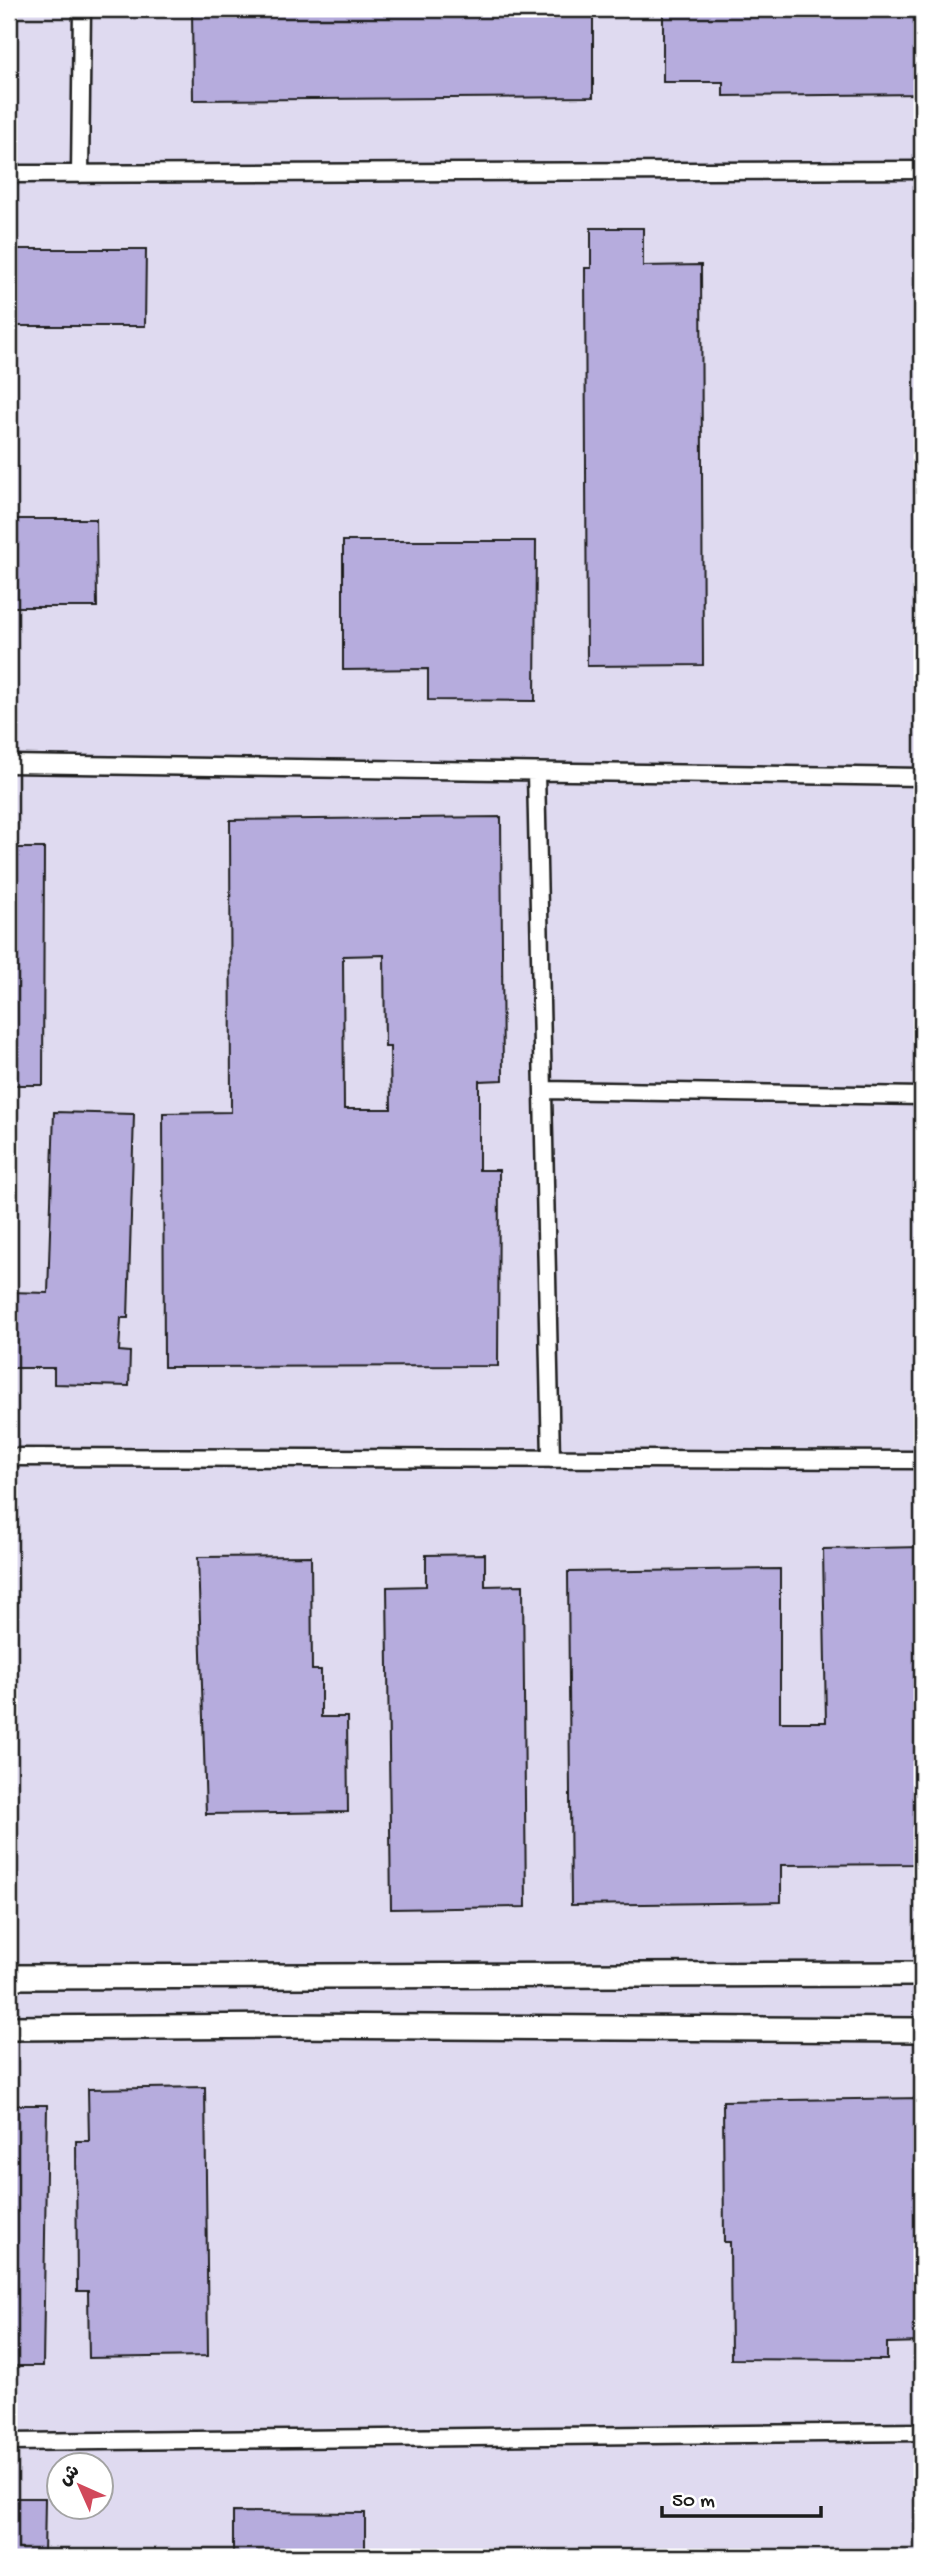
<svg xmlns="http://www.w3.org/2000/svg" width="931" height="2566" font-family="'Gochi Hand','Playpen Sans Arabic',sans-serif">
  <style>
    .built { fill: #dfdaf0; fill-rule: evenodd }
    .building { fill: #b6acdd; stroke: #1c1c1c; stroke-width: 2; fill-rule: evenodd }
    .lines { fill: none; stroke-linecap: round; stroke-linejoin: round }
    .minor-casing { stroke: #1c1c1c; stroke-width: 21 }
    .secondary-casing { stroke: #1c1c1c; stroke-width: 28 }
    .minor { stroke: #fff; stroke-width: 16 }
    .secondary { stroke: #fff; stroke-width: 23 }
  </style>
  <rect width="100%" height="100%" fill="#f0eef8"/>
  <filter id="ink" filterUnits="userSpaceOnUse"><feTurbulence type="fractalNoise" baseFrequency=".0143" numOctaves="2"/><feDisplacementMap in="SourceGraphic" scale="14" xChannelSelector="R" yChannelSelector="G"/><feConvolveMatrix kernelMatrix="1 2 1 2 8 2 1 2 1" color-interpolation-filters="sRGB"/></filter>
  <g filter="url(#ink)">
    <path class="built" d="M9,9h913v2548h-913zM60,2464h42v42h-42z"/>
    <path class="building" d="M192,9h401v88l-400,3z
      M663,9h259v85l-199,2v-14h-60z
      M591,228h52v38l58,-1 2,400 -116,1 -2,-398h6z
      M9,249h137l-1,77h-136z
      M9,519h87l1,88h-88z
      M343,541h193l-1,160 -107,-1v-31l-85,1z
      M501,817l2,263 -24,1v89h20l-1,196 -334,1 -1,-254 68,-1 -1,-292zM384,955l1,92h5l1,62h-47l-1,-153z
      M9,848h35l-1,237h-34z
      M54,1112l80,2 -6,204h-7l-2,33 11,1 -1,34 -75,-2v-16h-45v-76l39,1z
      M922,1547v317l-141,1v37l-210,3 -3,-333 212,-3v153h46l-3,-173z
      M485,1554v32l38,-1 3,322 -135,2 -4,-322 39,-1v-31z
      M311,1556l1,114h9v47h26l1,95 -142,2 -8,-257z
      M205,2087l3,269 -119,2 -1,-67h-11l-1,-150h13l-1,-52z
      M922,2098v244l-35,1v17l-156,-1 -1,-117h-6l-1,-141z
      M9,2105h38l-4,261h-34z
      M9,2498h36l-1,59h-35z
      M233,2512l132,1v44h-132z"/>
    <g class="lines">
      <g class="minor-casing">
        <path id="minor" d="M9,174l913,-4
          M80,174l2,-165
          M9,764l913,13
          M536,772l15,687
          M543,1090l379,6
          M9,1457l913,3
          M9,2442l913,-10"/>
      </g>
      <g class="secondary-casing">
        <path id="secondary" d="M9,1977l913,-3
          M9,2028l274,-2 639,4"/>
      </g>
      <use href="#minor" class="minor"/>
      <use href="#secondary" class="secondary"/>
    </g>
  </g>
  <rect width="931" height="2566" fill="none" stroke="#fff" stroke-width="35"/>
  <rect x="18" y="18" width="896" height="2531" fill="none" stroke="#1c1c1c" stroke-width="2.5" filter="url(#ink)"/>
  <g transform="translate(80 2486) rotate(315)"><circle r="33" fill="#ffffff" stroke="#a4a4a4" stroke-width="2"/>
  <path d="M0-5L12 26L0 18L-12 26Z" fill="#d1495b"/>
  <text y="-10" font-size="19" font-weight="bold" text-anchor="middle" fill="#1c1c1c">ش</text>
  </g>
  <path d="M662 2506v10h159v-10" fill="none" stroke="#1c1c1c" stroke-width="3.5"/>
  <text x="672" y="2506" font-size="21" fill="#1c1c1c" stroke="#ffffff" stroke-width="5" paint-order="stroke">50 m</text>
</svg>
